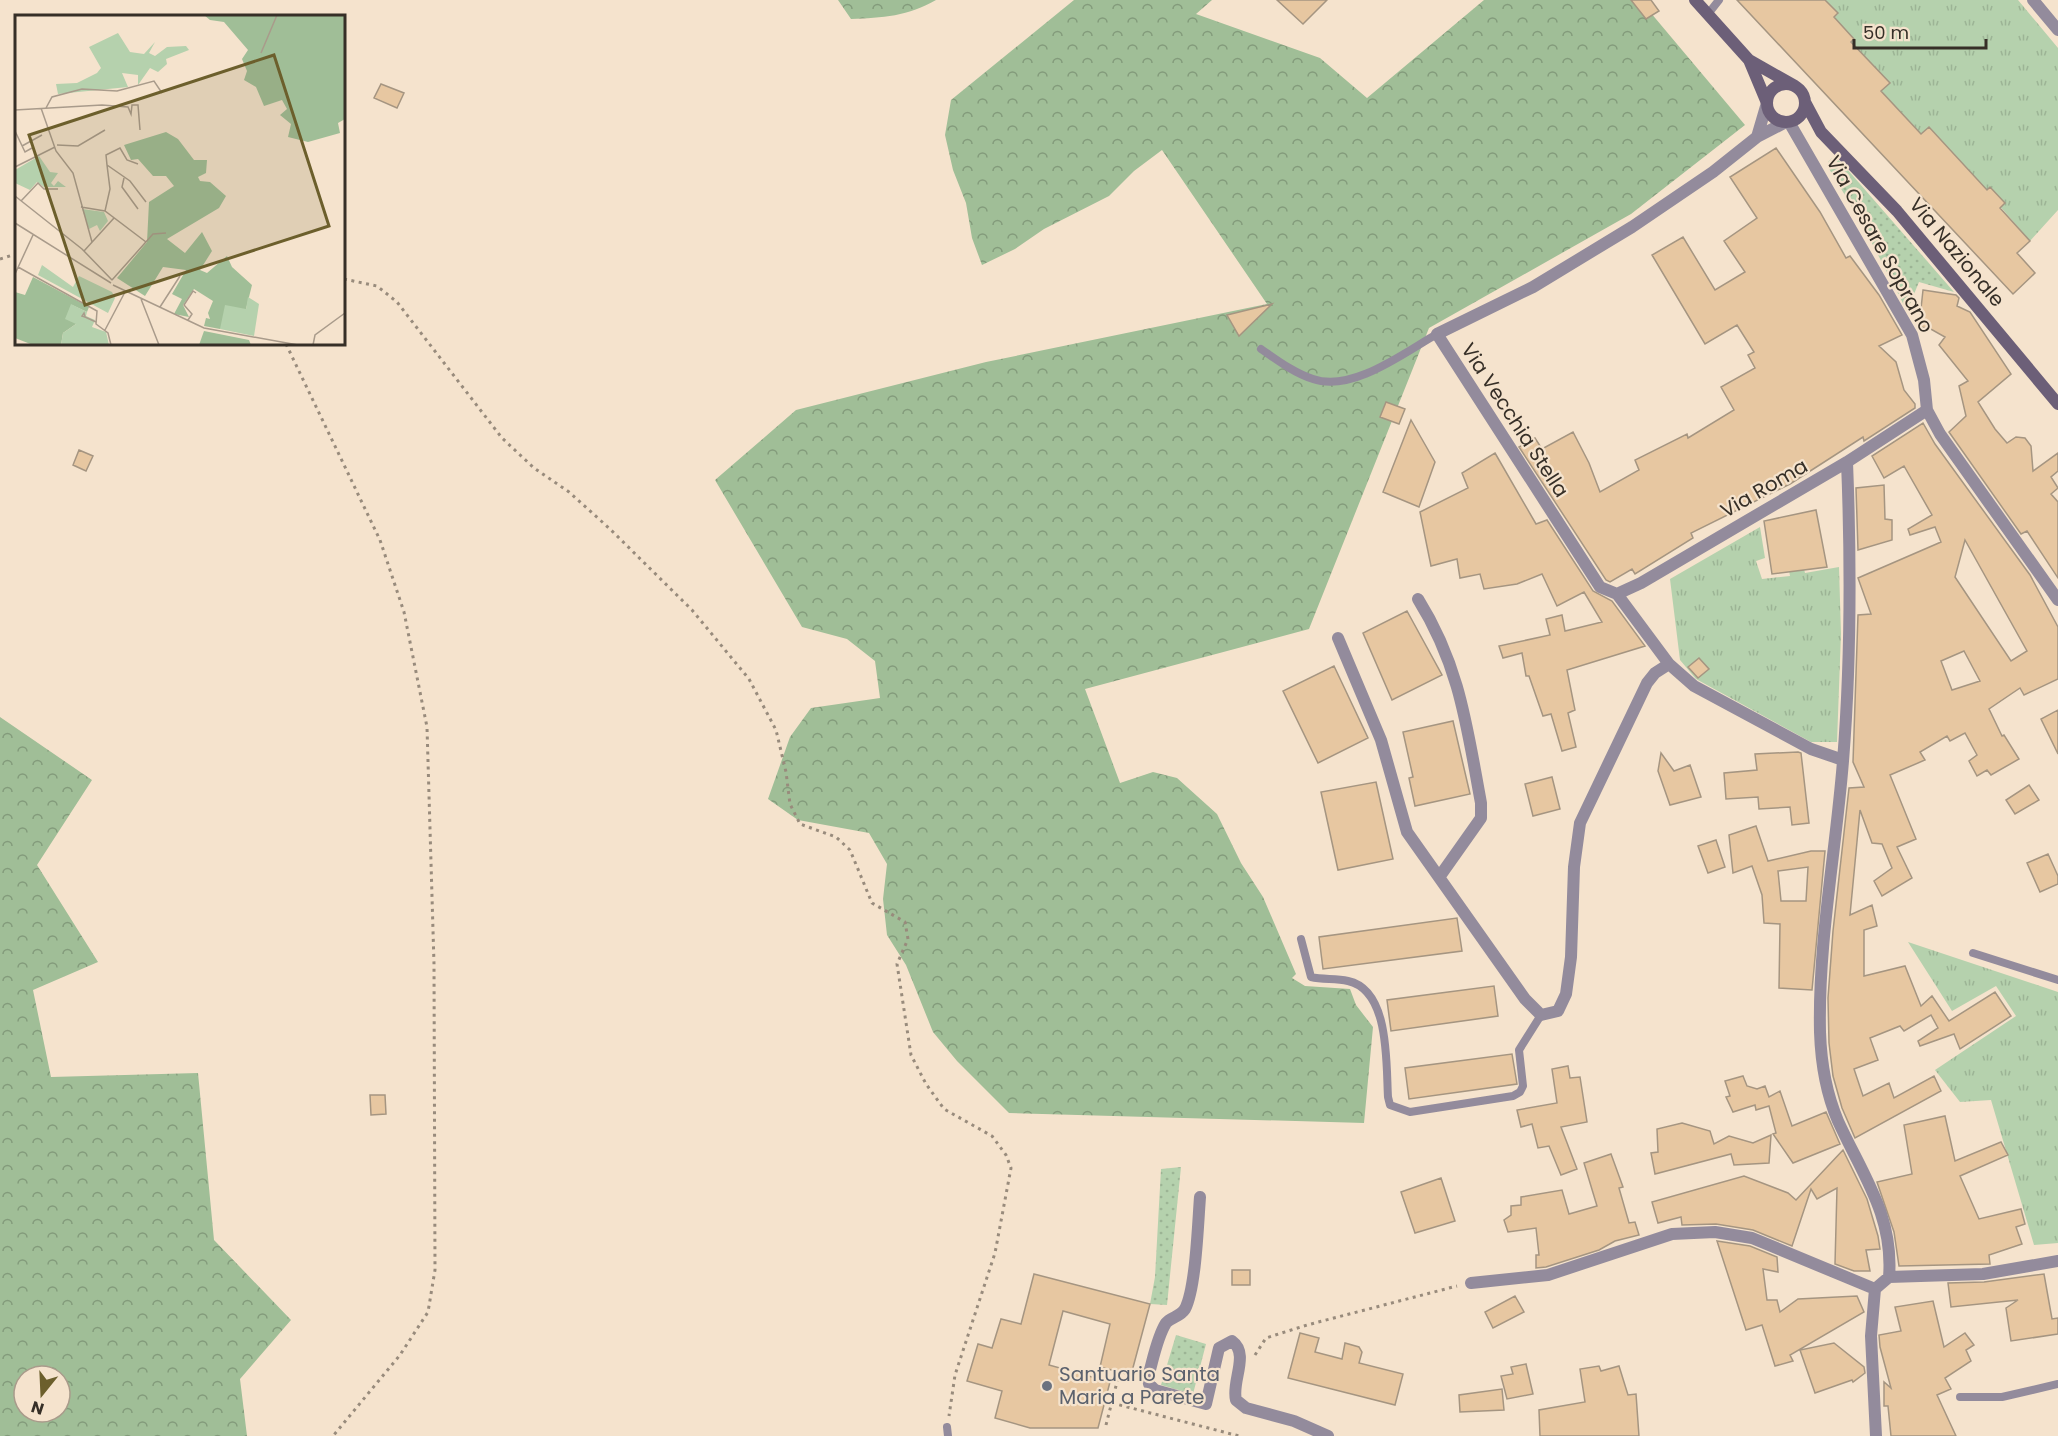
<svg xmlns="http://www.w3.org/2000/svg" width="2058" height="1436" font-family="Poppins,sans-serif">
  <style>
    .grass { fill: url(#grass-dots) }
    .forest { fill: url(#forest-crowns); fill-rule: evenodd }
    .park { fill: url(#park-tufts) }
    .building { fill: #e7c7a1; stroke: #a59581; stroke-width: 1.5; fill-rule: evenodd }
    .lines { fill: none; stroke-linecap: round; stroke-linejoin: round }
    .path { stroke: #988b7c; stroke-width: 3; stroke-dasharray: 3 4.5; stroke-linecap: butt }
    .lane { stroke: #938b9c; stroke-width: 8 }
    .street { stroke: #938b9c; stroke-width: 12 }
    .secondary { stroke: #6c5f78; stroke-width: 12 }
    .worship-dot { fill: #6b7280; stroke: #f5e3cd; stroke-width: 2 }
    .labels { text-anchor: middle; stroke-width: 4.5; stroke-linejoin: round; paint-order: stroke }
    .street-label { font-size: 20px; fill: #362f27; stroke: #f5e3cd }
    .worship-label { font-size: 20px; fill: #5b616d; stroke: #f5e3cd; text-anchor: start }
    .inset-road { fill: none; stroke: #a99b8b; stroke-width: 1.5 }
    .view { fill: #6c5f2c; fill-opacity: 0.15; stroke: #6c5f2c; stroke-width: 3 }
    .inset-edge { fill: none; stroke: #362f27; stroke-width: 3 }
  </style>
  <defs>
    <pattern id="grass-dots" width="8" height="8" patternUnits="userSpaceOnUse" patternTransform="scale(1.5)"><rect width="8" height="8" fill="#b5d1ad"/><path d="M2 2h.1M6 6h.1" fill="none" stroke="#9cb495" stroke-width="1.8" stroke-linecap="round"/></pattern>
    <pattern id="forest-crowns" width="20" height="18" patternUnits="userSpaceOnUse" patternTransform="scale(1.5)"><rect width="20" height="18" fill="#a0be97"/><path d="M2 6a3 3 0 1 1 6 0M12 15a3 3 0 1 1 6 0" fill="none" stroke="#839b7b"/></pattern>
    <pattern id="park-tufts" width="24" height="20" patternUnits="userSpaceOnUse" patternTransform="scale(1.5)"><rect width="24" height="20" fill="#b5d1ad"/><path d="M3 7l-1-3M5 7V3M7 7l1-3M15 17l-1-3M17 17v-4M19 17l1-3" fill="none" stroke="#9cb495"/></pattern>
  </defs>
  <rect width="100%" height="100%" fill="#f5e3cd"/>
  <path class="grass" d="M1832,158l8,3 114,131 -35,-10 -12,29 -46,-89 -33,-55v-5z
    M1181,1167l-14,138 -17,-1 5,-27 6,-108z
    M1176,1335l30,9 -13,50 -32,-9z"/>
  <path class="forest" d="M838,0h98c-27,16 -54,18 -85,19z
    M1074,0h138l-16,14 124,44 47,40 117,-98h156l105,125 -114,89 -202,114 -120,301 -224,60 35,94 33,-11 24,6 40,36 24,49 22,34 33,77 -4,4 13,8 45,3 6,16 17,22 -9,96 -355,-10 -52,-52 -24,-29 -27,-67 -19,-30 -4,-36 4,-35 -18,-31 -71,-13 -30,-21 22,-62 21,-29 69,-10 -5,-37 -28,-22 -45,-12 -87,-147 81,-70 190,-48 281,-58 -105,-154 -28,21 -25,25 -65,33 -29,20 -33,16 -10,-27 -6,-35 -13,-33 -8,-35 6,-35z
    M0,717l92,63 -55,85 61,97 -65,28 18,87 147,-4 16,167 77,80 -51,59 7,57h-247zM24,1376h36v36h-36z"/>
  <path class="park" d="M1825,0h193l40,48v162l-28,31 -57,-66 -5,4 -15,-16 5,-5 -29,-31 -8,7 -40,-43 8,-8 -27,-29 -23,-1 15,-14 -11,-11 -23,2 18,-16z
    M1760,527l5,31 -9,3 6,18 28,-3 -3,-17 14,-2 4,16 34,-6 2,67 -4,108h-26l-115,-63 -16,-19 -10,-81z
    M1908,942l150,50v251l-24,2 -43,-145 -31,2 -25,-32 81,-54 -20,-30 -44,25z"/>
  <path class="building" d="M1277,0h50l-24,24z
    M1631,0h20l8,11 -13,8z
    M1737,0h88l13,13 -4,4 20,22 -3,3 39,41 -9,8 40,43 8,-7 58,63 3,-3 15,16 -5,5 30,33 -13,12 18,20 -22,21z
    M381,84l23,9 -7,15 -23,-10z
    M1776,148l44,64 26,46 4,-2 29,39 23,40 -23,11 17,16 8,28 11,14v4l-51,33 -1,-4 -73,47 -99,49 2,5 -58,36 -3,-5 -22,13 -4,-2 -87,-133 16,-9 7,11 31,-17 16,31 11,29 39,-22 -4,-10 52,-26 1,4 46,-28 -13,-23 34,-19 -7,-13 6,-3 -17,-27 -32,19 -53,-89 31,-18 32,53 30,-18 -21,-31 33,-23 -27,-41z
    M1923,290l33,5 3,3 -2,8 13,6 41,62 -33,28 17,27 12,14 9,-6 9,1 6,8 2,25 25,-18v18l-7,6 7,11 -7,6 7,8v76l-31,-47 -6,3 -72,-102 17,-16 -7,-30 9,-5 -29,-36 6,-8 -16,-9 -10,-1z
    M1272,304l-33,32 -12,-21z
    M1386,402l19,7 -6,15 -19,-7z
    M1411,420l24,42 -16,45 -36,-15z
    M1923,423l12,21 95,131 28,52v52l-34,16 -4,-7 -31,21 13,27 2,-1 15,24 -28,16 -4,-5 -10,6 -8,-15 8,-6 -12,-22 -15,8 -3,-5 -27,16 5,8 -35,15 26,64 -19,8 15,31 -30,18 -8,-15 18,-13 -10,-24 -10,-1 -12,-33 -10,105 22,-10 5,21 -13,4v46l41,-10 16,40 11,-10 17,25 46,-29 16,24 -51,33 -6,-15 -34,12 -2,-5 20,-13 -7,-13 -27,16 -4,-5 -30,12 8,22 -24,9 9,27 26,-13 5,15 40,-22 7,15 -86,47 -13,-30 -9,-32 -4,-33 -1,-45 5,-67 16,-143 15,-1 -11,-25 5,-147 13,-1 -13,-36 83,-36 -6,-15 -25,8 -2,-6 24,-14 -28,-49 -20,12 -12,-22zM1965,540l62,111 -16,10 -56,-84zM1964,651l16,30 -28,9 -11,-29z
    M79,450l14,6 -7,15 -13,-6z
    M1495,453l41,71 11,-4 46,71 19,10 33,45 -78,24 8,40 -7,3 8,34 -14,4 -11,-37 -8,2 -14,-40h-3l-4,-23 -19,5 -4,-12 51,-11 -4,-16 16,-4 3,16 37,-9 -18,-30 -27,14 -15,-32 -25,10 -33,5 -4,-15 -20,4 -3,-19 -26,7 -11,-54 48,-24 -6,-15z
    M1884,485l1,34 7,1v20l-34,10 -2,-62z
    M1816,510l11,57 -55,7 -8,-53z
    M1407,611l35,64 -50,25 -29,-67z
    M1699,658l10,11 -11,9 -10,-11z
    M1334,666l34,72 -50,25 -35,-72z
    M2058,710v44l-17,-35z
    M1453,721l17,73 -55,12 -6,-28 4,-1 -10,-45z
    M1798,752l3,1 8,70 -17,2 -2,-18 -31,2 -1,-12 -32,2 -2,-26 33,-3 -2,-16z
    M1661,753l13,18 16,-6 11,32 -31,8 -12,-34z
    M1552,777l8,32 -27,7 -8,-32z
    M1376,782l17,77 -55,11 -17,-78z
    M2029,785l10,15 -24,14 -9,-14z
    M1756,826l12,35 43,-10h14l-13,139 -33,-2 1,-64 -16,-1 -2,-28 -10,-29 -19,7 -4,-38zM1808,867l-2,34h-25l-3,-30z
    M1716,840l9,27 -17,6 -10,-27z
    M2048,854l10,22v8l-18,8 -13,-29z
    M1457,918l5,33 -139,18 -4,-32z
    M1494,986l4,30 -107,15 -4,-31z
    M1512,1054l5,30 -108,15 -4,-31z
    M1568,1066l2,12 10,-1 7,45 -26,5 16,42 -16,6 -12,-29 -11,2 -6,-24 -11,3 -4,-17 40,-7 -5,-34z
    M1743,1076l4,10 10,3 8,-3 4,11 11,-6 12,35 34,-14 14,32 -47,19 -20,-29 3,-1 -7,-27 -13,4 -1,-5 -22,7 -7,-15 4,-1 -5,-15z
    M370,1095h15l1,19 -15,1z
    M1945,1116l10,45 46,-19 7,13 -48,21 19,43 42,-10 4,15 -9,3 6,17 -33,11 1,9 -91,2 -5,-34 -17,-50 35,-8 -8,-49z
    M1682,1123l28,8 4,13 15,-8 24,7 18,-8 -2,28 -35,2 -3,-11 -76,20 -4,-21 7,-1 -1,-23z
    M1843,1150l24,49 11,37 2,13 -14,1 4,21h-16l-19,-7 2,-76 -20,11 -6,-10 -19,57 -39,-16 -37,-6 -34,1 -1,-8 -23,6 -6,-21 92,-26 44,17 8,7z
    M1611,1154l12,33 -4,1 10,35 6,-1 4,13 -24,6 -16,9 -53,17 -10,1v-13h3l-3,-27 -28,4 -4,-12 7,-5v-9l10,-1v-8l41,-7 7,24 28,-8 -13,-43z
    M1441,1178l14,43 -40,12 -14,-41z
    M1717,1241l33,5 27,11 1,15 -15,-3 4,31h10l3,12 18,-13 59,-3 7,16 -74,43 3,6 -18,5 -13,-41 -16,5z
    M1232,1270h18v15h-18z
    M1034,1274l116,30 -19,71 -31,-8 10,-43 -47,-13 -14,54 61,17 -12,46h-68l-35,-10 7,-27 -35,-10 11,-37 14,4 9,-29 20,5z
    M2044,1274l8,45 6,-1v16l-47,7 -5,-33 12,-8 -67,7 -3,-24 36,-1z
    M1515,1296l9,16 -31,16 -8,-16z
    M1933,1301l11,46 21,-14 9,12 -8,5 5,11 -26,17 6,11 -14,6 19,41h-65l-3,-30h-4v-24l7,6 -11,-41 -1,-12 22,-4 -6,-24z
    M1300,1333l19,5 -4,14 27,7 3,-16 14,4 3,5 -3,11 44,11 -8,31 -107,-27z
    M1834,1343l30,24 1,6 -12,9 -1,-2 -37,13 -15,-43z
    M1526,1364l7,30 -26,5 -6,-23 12,-2 -2,-7z
    M1599,1366l2,5 18,-5 9,29 8,-1 3,42h-99l-1,-26 46,-8 -5,-33z
    M1502,1389l2,21 -44,2 -1,-17z"/>
  <g class="lines">
    <path class="path" d="M0,259l16,-5
      M344,279l33,7 20,16 105,136 32,30 35,24 41,37 82,81 57,69 27,51 10,42 4,32 10,20 36,13 14,13 22,53 33,19 3,17 -11,25 14,91 15,29 18,25 48,27 14,19 5,13 -16,85 -40,122 -6,41
      M286,344l94,196 24,72 23,115 7,237 1,306 -7,42 -28,43 -67,81
      M1255,1355l11,-17 41,-13 150,-39
      M1165,1368l10,3
      M1112,1403l127,33
      M1106,1425l12,-47"/>
    <path class="lane" d="M1708,14l11,-14
      M1261,349c16,11 33,24 52,30 39,14 92,-27 124,-45
      M1301,939l10,38c12,3 24,1 37,4 42,9 38,83 40,116l2,8 20,7 103,-16 7,-4 3,-6 -4,-36 22,-35
      M1973,953l85,27
      M1960,1397h42l56,-13
      M947,1427l1,9"/>
    <path class="street" d="M2033,0l25,30
      M1786,122l-29,15 -44,35 -81,55 -99,60 -96,47 163,253 17,7 52,70 25,22 117,63 32,11
      M1789,122l123,213 12,45 3,30 13,24 118,166
      M1757,137l10,-34
      M1847,462c4,100 4,200 -4,299 -7,90 -25,181 -23,271 1,30 6,61 18,89 24,53 56,95 51,156l-14,12 -4,47 5,100
      M1617,594l24,-11 206,-121 80,-52
      M1418,599c42,67 49,129 63,204v15l-41,58
      M1338,638l43,102 26,92 118,167 16,16 17,-4 8,-17 5,-37 3,-90 6,-44 67,-140 8,-10 14,-9
      M1200,1197c-2,25 -4,91 -15,112 -5,8 -14,8 -19,14 -9,14 -13,37 -18,54l1,7 6,6 51,14 13,-56 13,-7c18,13 -1,41 4,59l10,8 48,13 34,15
      M1889,1277l94,-3 75,-13
      M1471,1283l77,-8 124,-41 43,-2 37,6 123,51"/>
    <path class="secondary" d="M1695,0l54,60 46,26
      M1749,60l18,43
      M1767 103a19 19 0 1 1 38 0a19 19 0 1 1-38 0Z
      M1805,102l16,30 76,79 161,193"/>
  </g>
  <circle class="worship-dot" cx="1047" cy="1386" r="6"/>
  <g class="labels">
    <g class="street-label">
      <text transform="translate(1880 244) rotate(61)" y="7">Via Cesare Soprano</text>
      <text transform="translate(1957 252) rotate(50)" y="7">Via Nazionale</text>
      <text transform="translate(1515 420) rotate(57)" y="7">Via Vecchia Stella</text>
      <text transform="translate(1764 488) rotate(-30)" y="7">Via Roma</text>
    </g>
    <g class="worship-label">
      <text x="1059" y="1381">Santuario Santa<tspan x="1059" dy="23">Maria a Parete</tspan></text>
    </g>
  </g>
  <g transform="translate(15 15)">
    <rect width="330" height="330" fill="#f5e3cd"/>
    <path d="M103,18l12,19 14,2 11,-12 -6,11 6,3 12,-9 19,-1 3,4 -23,9 1,5 -9,8 -8,-4 -12,17v-10l-16,-2 6,14 -70,7 -2,-10 21,-1 20,-10 4,-5 -12,-21z" fill="#b5d1ad"/>
    <path d="M189,0h141v104l-7,4 2,10 -32,9 -20,-5 3,-13 -11,-9 7,-6 -5,-9 -18,6 -8,-19 -12,-7 3,-9 -5,-12 6,-9 -24,-28 -14,-2zM151,117l12,7 16,21h13l-1,13 -8,4 2,4 10,1 16,14 -7,12 -52,31 18,14 17,-21 10,19 -12,19 7,3 20,-17 5,11 20,18 -6,24 -26,20 -16,-3 2,-8 4,1 -2,-6 5,-12 -19,-12 -11,16 6,12 -15,-3 8,-15 -10,-5 14,-24 -23,-3 -18,29 -28,-18 30,-36 2,-40 25,-16 -8,-10h-13l-15,-17 -7,1 -7,-15zM18,262l56,30 -2,5 -15,-7 4,19 -13,9 -2,12h-28l-18,-7v-46l10,3zM189,316l45,9 2,5h-52z" fill="#a0be97"/>
    <path d="M233,282l11,7 -5,32 -34,-7 5,-24 21,4z" fill="#b5d1ad"/>
    <path d="M24,141l11,16 8,1 -7,10 3,3 4,-5 8,6h-22l-7,-5 -7,8 -15,-7v-13zM67,194l22,3 4,9 -8,10 -3,-6 -8,4zM27,250l31,22 6,-11 33,16 3,6 -7,15 -70,-38z" fill="#b5d1ad"/>
    <path d="M56,289l16,8 -1,4 9,4 -3,7 14,5 3,13h-48l2,-12 13,-9 -11,-5z" fill="#b5d1ad"/>
    <path class="inset-road" d="M246,38l16,-38M26,93l15,43 17,22 19,69M31,93l6,-11 30,-8 35,2 37,-10 8,12M0,95l87,-5 26,2 3,7 1,-9h6l2,25M0,116l10,21 7,-4M42,130l21,1 27,-16M7,131l20,-11M92,150l-1,-10 14,-7 7,12 11,4M0,152l40,-20M109,163l-2,9 16,22M0,181l67,53 30,31M6,186l17,-18 6,6h14M66,192l24,4 41,31M90,196l5,-22 -3,-24 23,16 16,21M0,208l96,60M69,236l30,-33M3,252l79,44 -1,13 12,9 3,12M0,259l18,-39M97,265l41,-46 13,-1M98,270l91,43 94,17M126,284l18,46M145,292l20,-31M70,302l-1,-4 -2,3 3,1 11,5M173,305l4,-6 -8,-9 9,-14 3,2M90,315l20,-38M298,330l2,-10 30,-22"/>
    <path class="view" d="M259,40l55,171 -244,79 -56,-170z"/>
    <rect width="330" height="330" class="inset-edge"/>
  </g>
  <g transform="translate(42 1394) rotate(198)"><circle r="28" fill="#f5e3cd" stroke="#a99b8b" stroke-width="1.5"/>
  <path d="M0-4.5L10 22L0 15L-10 22Z" fill="#6c5f2c"/>
  <text y="-9" font-size="16" font-weight="bold" text-anchor="middle" fill="#362f27">N</text>
  </g>
  <path d="M1854 39v9h132v-9" fill="none" stroke="#362f27" stroke-width="3"/>
  <text x="1863" y="39" font-size="18" fill="#362f27" stroke="#f5e3cd" stroke-width="4.5" paint-order="stroke">50 m</text>
</svg>
